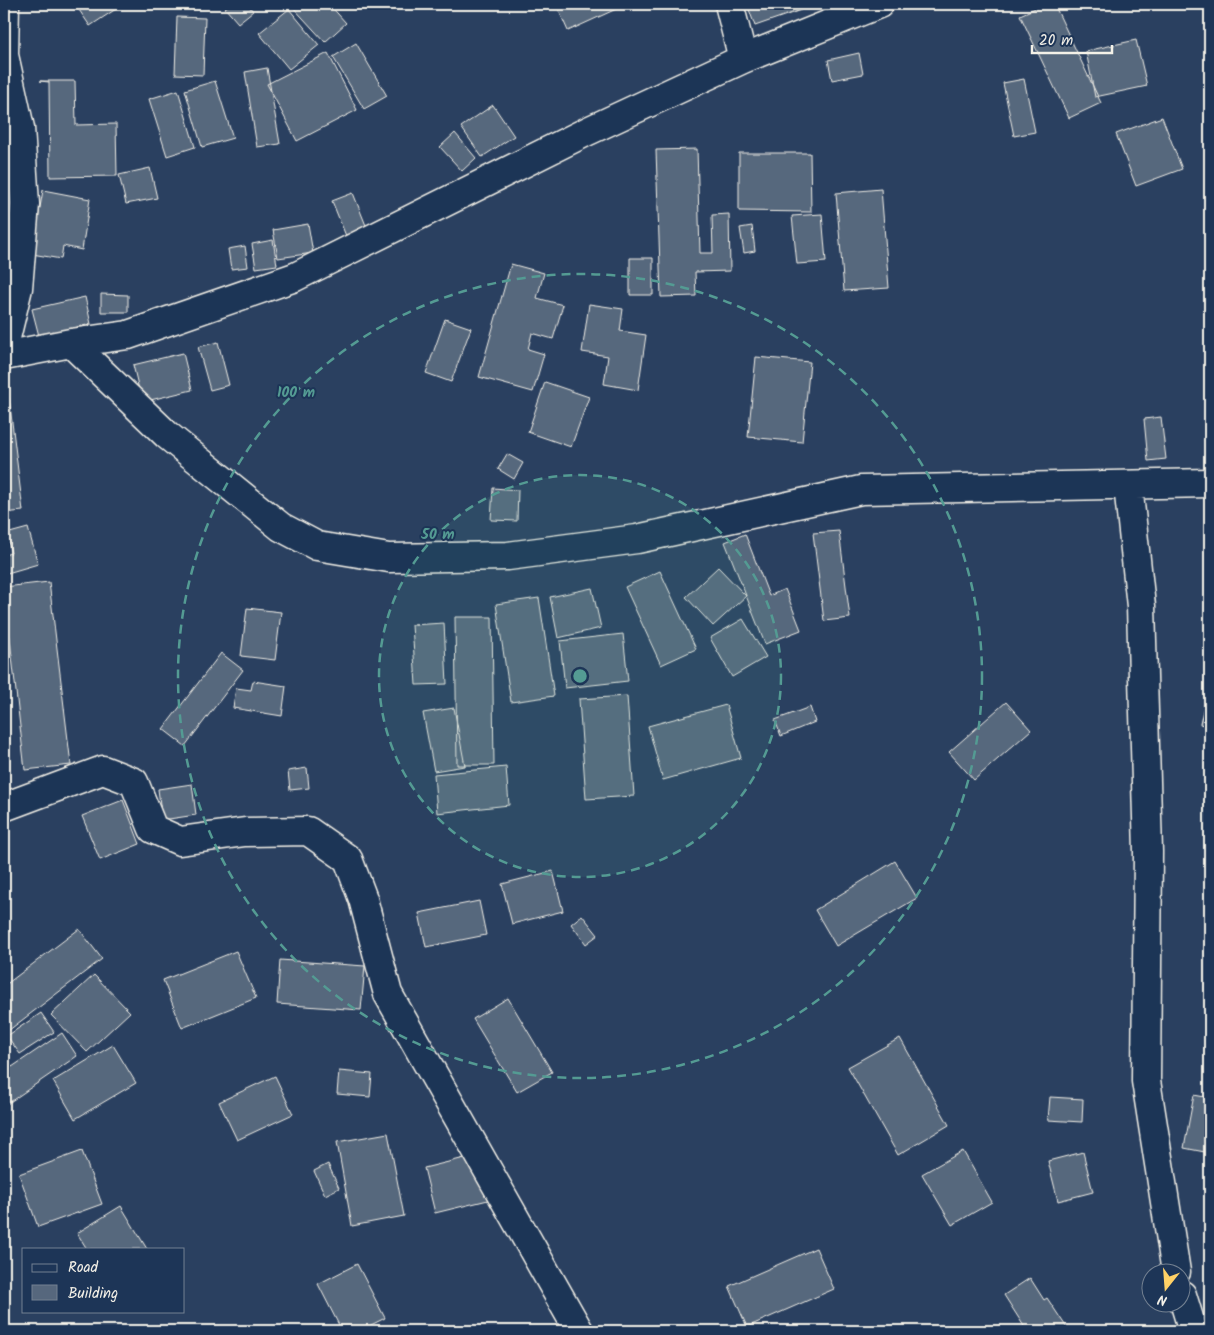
<svg xmlns="http://www.w3.org/2000/svg" width="1214" height="1335" font-family="Kalam,sans-serif">
  <style>
    .building { fill: #56677d; stroke: #f4f1e8 }
    .lines { fill: none; stroke-linecap: round; stroke-linejoin: round }
    .minor-casing { stroke: #f4f1e8; stroke-width: 31 }
    .minor { stroke: #1d3557; stroke-width: 28 }
    .ring { fill: none; stroke: #549b93; stroke-width: 2.5; stroke-dasharray: 9 6 }
    .centre { fill: #549b93; stroke: #1d3557; stroke-width: 2.5 }
    .ring-label { font-size: 15px; text-anchor: middle; font-weight: bold; fill: #549b93; stroke: #1d3557; stroke-width: 4; stroke-linejoin: round; paint-order: stroke }
  </style>
  <rect width="100%" height="100%" fill="#2a4060"/>
  <filter id="ink" filterUnits="userSpaceOnUse"><feTurbulence type="fractalNoise" baseFrequency=".02" numOctaves="2"/><feDisplacementMap in="SourceGraphic" scale="10" xChannelSelector="R" yChannelSelector="G"/><feConvolveMatrix kernelMatrix="1 2 1 2 8 2 1 2 1" color-interpolation-filters="sRGB"/></filter>
  <g filter="url(#ink)">
    <path class="building" d="M75,4h42l2,3 -29,19z
      M230,4h17l6,7 -15,12 -13,-15z
      M293,4h36l17,19 -21,19 -34,-37z
      M556,4h68l1,1 -57,26z
      M747,4h52l2,6 -46,16z
      M1044,4h10l47,99 -32,15 -49,-103z
      M289,9l30,36 -30,24 -30,-36z
      M177,17l28,1 -2,57 -28,-1z
      M1136,40l11,46 -52,11 -9,-46z
      M356,43l31,53 -23,13 -31,-52z
      M328,53l29,57 -60,31 -30,-57z
      M859,53l4,21 -31,6 -4,-20z
      M267,68l13,76 -23,3 -12,-75z
      M1024,79l11,53 -21,4 -11,-53z
      M40,81h35l1,44 40,-1 1,52 -67,1 -1,-95z
      M215,81l18,57 -31,9 -17,-57z
      M178,90l17,57 -28,9 -18,-57z
      M493,105l21,31 -32,21 -21,-30z
      M1162,117l20,52 -46,17 -20,-52z
      M455,133l21,25 -14,13 -22,-24z
      M697,149l3,104h13l-1,-38 17,-1 1,57 -35,1 1,24 -35,1 -5,-147z
      M739,153h71l1,59 -72,-1z
      M150,168l7,30 -31,6 -7,-29z
      M881,189l8,99 -45,3 -8,-98z
      M43,190l47,9 -8,51 -19,-4 -2,13 -29,-5z
      M353,193l14,35 -21,8 -14,-35z
      M822,214l4,48 -29,2 -5,-48z
      M308,224l5,29 -35,5 -5,-28z
      M752,226l3,25 -11,2 -4,-25z
      M273,240l4,25 -21,3 -4,-24z
      M245,246l3,21 -17,2 -3,-20z
      M630,258h23v37h-23z
      M511,264l33,9 -7,25 26,7 -10,34 -21,-6 -4,16 16,5 -11,38 -54,-15z
      M101,294l27,1v17h-27z
      M85,297l6,27 -52,12 -7,-27z
      M589,304l34,5 -3,22 26,4 -8,55 -34,-6 4,-28 -26,-4z
      M445,319l26,9 -20,54 -25,-9z
      M218,342l11,43 -19,5 -12,-43z
      M183,353l9,37 -50,12 -9,-37z
      M756,357l54,5 -8,80 -54,-5z
      M545,382l44,15 -18,50 -43,-15z
      M9,398l14,113 -19,2v-114z
      M1161,417l5,42 -18,2 -4,-42z
      M507,454l16,9 -9,16 -16,-10z
      M493,488l25,2 -1,31 -26,-1z
      M28,528l10,36 -34,10v-19l7,-2 -5,-19z
      M839,531l11,87 -26,3 -11,-88z
      M745,534l24,62 16,-7 16,41 -36,14 -40,-102z
      M718,567l28,29 -33,30 -27,-29z
      M660,571l36,78 -35,16 -36,-78z
      M49,582l22,183 -46,5 -21,-183z
      M592,588l9,40 -43,10 -8,-41z
      M539,598l15,98 -43,6 -15,-98z
      M247,608l34,4 -6,48 -34,-4z
      M455,617h37l2,148h-37z
      M743,619l23,38 -34,20 -22,-39z
      M444,623l3,61 -31,1 -4,-60z
      M623,634l5,47 -63,7 -5,-47z
      M221,653l22,17 -58,76 -22,-17z
      M253,681l33,5 -4,30 -49,-8 3,-20 15,2z
      M1209,683l1,1v43l-10,-3z
      M627,696l7,100 -48,3 -7,-100z
      M1006,702l25,28 -57,50 -25,-28z
      M726,705l15,53 -78,22 -15,-54z
      M810,707l5,15 -34,14 -6,-16z
      M454,708l11,58 -31,5 -11,-58z
      M506,767l3,38 -72,8 -3,-39z
      M307,768l2,20 -19,2 -2,-19z
      M192,784l4,31 -34,5 -4,-31z
      M123,800l17,44 -40,16 -18,-44z
      M895,861l22,37 -81,48 -21,-36z
      M553,871l10,40 -51,13 -10,-40z
      M479,901l7,34 -60,12 -7,-34z
      M582,915l16,20 -12,9 -15,-20z
      M79,929l23,30 -98,75v-48z
      M236,951l20,47 -74,30 -19,-48z
      M280,960l85,6 -4,44 -84,-6z
      M94,975l36,37 -43,40 -36,-37z
      M508,998l44,74 -35,20 -44,-73z
      M41,1013l13,19 -34,22 -13,-18z
      M62,1033l15,23 -73,50v-49l8,10z
      M900,1038l49,87 -51,30 -50,-88z
      M113,1045l23,38 -61,36 -22,-38z
      M339,1071l33,3 -2,23 -33,-3z
      M275,1076l18,38 -56,26 -18,-38z
      M1194,1095l16,3v55l-26,-5z
      M1050,1097l33,2 -1,23 -34,-2z
      M388,1133l16,83 -52,10 -15,-84z
      M82,1151l20,53 -64,23 -19,-53z
      M963,1151l29,51 -40,23 -30,-51z
      M1083,1152l10,40 -35,9 -10,-40z
      M477,1155l11,45 -53,13 -11,-45z
      M328,1164l11,24 -14,7 -11,-24z
      M121,1206l26,43h-60l-10,-16z
      M816,1248l18,41 -87,38 -18,-41z
      M357,1264l28,54 -26,13h-17l-24,-47z
      M1030,1278l14,22 3,-2 22,33h-42l-23,-36z"/>
    <g class="lines">
      <g class="minor-casing">
        <path id="minor" d="M729,4l14,55
          M71,343l96,92 114,92 36,19 72,12 119,-2 129,-17 224,-49 349,-7
          M4,346l14,-58 7,-84 -5,-76 -16,-73 1,-51
          M4,356l67,-13 57,-8 167,-58 293,-146 155,-72 136,-55
          M1128,485l13,121 7,246 -2,229 30,191
          M4,807l99,-37 31,12 19,47 27,12 65,-9 63,-1 40,28 15,40 25,95 191,337
          M1182,1295l11,36"/>
      </g>
      <use href="#minor" class="minor"/>
    </g>
  </g>
  <circle cx="580" cy="676" r="201" fill="#549b93" fill-opacity=".12"/>
  <g class="ring">
    <circle cx="580" cy="676" r="201"/>
    <circle cx="580" cy="676" r="402"/>
  </g>
  <circle cx="580" cy="676" r="8" class="centre"/>
  <g class="ring-label">
    <text x="296" y="397">100 m</text>
    <text x="438" y="539">50 m</text>
  </g>
  <rect width="1214" height="1335" fill="none" stroke="#1d3557" stroke-width="20"/>
  <rect x="10" y="10" width="1194" height="1315" fill="none" stroke="#f4f1e8" stroke-width="2" filter="url(#ink)"/>
  <rect x="22" y="1248" width="162" height="65" fill="#1d3557" stroke="#738091"/>
  <rect x="32" y="1264" width="25" height="8" fill="#1d3557" stroke="#738091"/>
  <text x="68" y="1272" font-size="15" fill="#f4f1e8">Road</text>
  <rect x="32" y="1285" width="25" height="15" fill="#56677d" stroke="#738091"/>
  <text x="68" y="1298" font-size="15" fill="#f4f1e8">Building</text>
  <g transform="translate(1166 1288) rotate(197)"><circle r="24" fill="#1d3557" stroke="#738091"/>
  <path d="M0-4L9 19L0 12L-9 19Z" fill="#ffd166"/>
  <text y="-8" font-size="14" font-weight="bold" text-anchor="middle" fill="#f4f1e8">N</text>
  </g>
  <path d="M1032 45v8h80v-8" fill="none" stroke="#f4f1e8" stroke-width="2.5"/>
  <text x="1039" y="45" font-size="15" fill="#f4f1e8" stroke="#1d3557" stroke-width="4" paint-order="stroke">20 m</text>
</svg>
